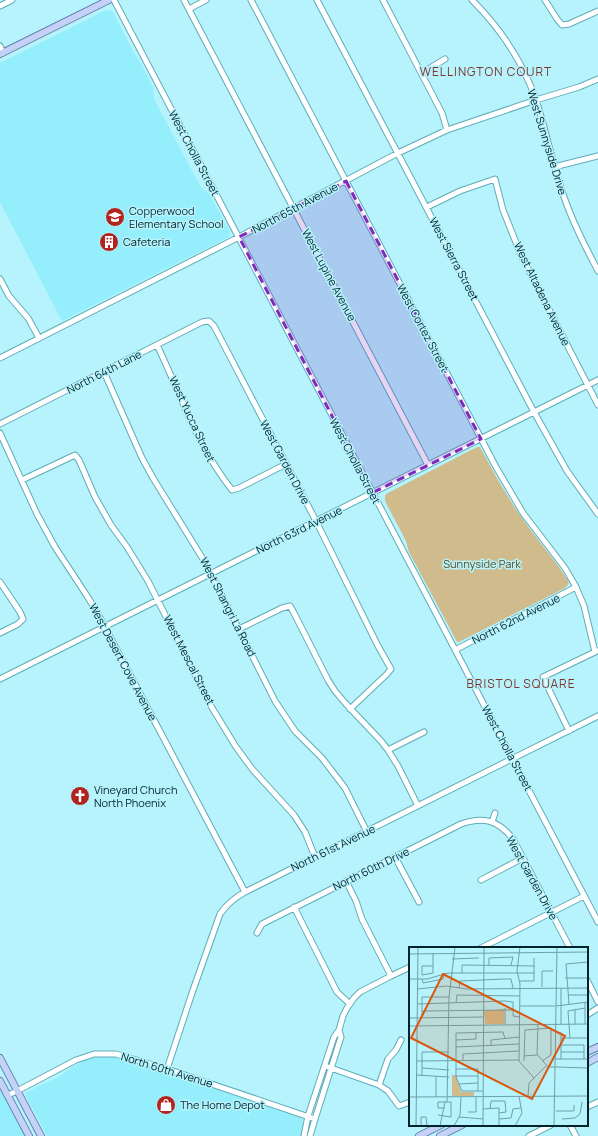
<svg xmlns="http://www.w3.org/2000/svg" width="598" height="1136" font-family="Manrope,sans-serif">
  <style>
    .built { fill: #95eefc }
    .green { fill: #cfbb8b }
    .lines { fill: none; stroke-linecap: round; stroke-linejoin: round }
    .minor-casing { stroke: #5facb8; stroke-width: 7 }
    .major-casing { stroke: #6782ab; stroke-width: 8 }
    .minor { stroke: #fff; stroke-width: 5 }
    .major { stroke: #c4d2f7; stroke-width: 6 }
    .marked { fill: #7b2cbf; fill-opacity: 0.2; stroke: #7b2cbf; stroke-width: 3; stroke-dasharray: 8 5; stroke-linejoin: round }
    .labels { text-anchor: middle; stroke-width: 3; stroke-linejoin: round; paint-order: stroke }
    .street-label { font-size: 11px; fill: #022429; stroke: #b6f3fd }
    .poi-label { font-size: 11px; fill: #022429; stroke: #b6f3fd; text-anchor: start }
    .park-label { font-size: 11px; fill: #5c4b1b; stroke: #b6f3fd }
    .neighbourhood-label { font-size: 12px; letter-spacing: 1px; fill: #7c362e; stroke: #b6f3fd }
    .inset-road { fill: none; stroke: #6ea0a8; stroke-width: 1 }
    .view { fill: #dc560d; fill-opacity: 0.15; stroke: #dc560d; stroke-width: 2 }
    .inset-edge { fill: none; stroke: #022429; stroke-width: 2 }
  </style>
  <rect width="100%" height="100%" fill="#b6f3fd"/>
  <path class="built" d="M107,10l5,1 2,3 20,39 5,7 14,27 1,11 1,3 45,85 10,9 20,37v2l-1,2 -2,2 -165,83 -62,-119v-139l104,-52z
    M102,1056l17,1 14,4 167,56 2,2 1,4 -2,13h-254l-21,-40v-3l3,-2 31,-15 12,-9 13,-7z
    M0,1087l26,49h-26z"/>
  <path class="green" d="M477,447h3l1,2 17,31 17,28 14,20 30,39 10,15 -2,4 -2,2 -106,54h-2l-1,-2 -47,-88 -3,-11 -21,-40v-5l1,-2z"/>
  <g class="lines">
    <g class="minor-casing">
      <path id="minor" d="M114,0l484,922
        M184,0l244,465
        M251,0l245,467 27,46 42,55 11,19 8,19 11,46
        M317,0l217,412 33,59 31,43
        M383,0l59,113 5,17
        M472,0c28,28 51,62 64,100 10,30 16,63 27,94 9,27 22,52 35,77
        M545,0l12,19 5,6 7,-1 29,-13
        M0,6l12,-6
        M189,9l17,-9
        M0,46l3,7
        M422,73l23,-14
        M554,167l44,-11
        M427,207l33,-16 35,-12 8,31 18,45 77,150
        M0,279l9,17 19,22 11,20
        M157,345c24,50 40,101 75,145l7,-2 47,-24
        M0,358l239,-121 159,-84 49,-23 89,-30 43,-13 19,-8
        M104,372l38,86 11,20 53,86 69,137 20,30 27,27 23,30 22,44
        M0,424l202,-102 7,-1 5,5 102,195 62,125 13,23 -4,5 -37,35
        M0,433l37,81 18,33 34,52 11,19 145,274
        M22,480l53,-25 4,5 16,37 16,28 16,22 21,34 63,125 25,41 17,23 41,45 11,17 10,25
        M0,582l20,30 3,7 -5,5 -18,9
        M239,629l43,-21 8,-2 4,7 34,67 7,11 11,13 35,37 7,9 10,16 20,40
        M455,650l121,-63
        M0,679l598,-299
        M569,731l-26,-54 54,-26
        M388,750l36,-18
        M492,822l3,-9
        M395,857l24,45
        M481,880l42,-22
        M346,881l10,20 6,18 29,57
        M294,907l43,85 13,12
        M257,933l5,-9 199,-100c22,-8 37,-4 52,15l57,109
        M481,948l103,-52
        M587,980l11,22
        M587,1015l11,-7
        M328,1067l51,18 9,6 11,15 11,-4
        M167,1069l25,-76 28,-79c7,-10 14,-16 25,-22l353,-176
        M379,1085l9,-26 8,-9 5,-10
        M8,1095l9,-4 59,-31 18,-6h22l51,15 148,50
        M587,1107l11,-5
        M570,1125l6,11
        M304,1136l4,-20 26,-79 5,-7 4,-14 4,-8 7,-10 6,-6 31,-16 19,-9
        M310,1136l5,-17 26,-82 -2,-7
        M529,1136l22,-11"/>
    </g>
    <g class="major-casing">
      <path id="major" d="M0,54l109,-54
        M587,1052l11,-5
        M0,1058l41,78
        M587,1063l11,-6
        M0,1081l29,55
        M419,1136l22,-11
        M440,1136l22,-11"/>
    </g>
    <use href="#minor" class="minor"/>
    <use href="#major" class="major"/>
  </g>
  <path class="marked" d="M346,181l135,258 -109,54 -133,-256z"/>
  <defs>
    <g id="school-disc" transform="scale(1)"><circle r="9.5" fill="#b3231d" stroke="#b6f3fd"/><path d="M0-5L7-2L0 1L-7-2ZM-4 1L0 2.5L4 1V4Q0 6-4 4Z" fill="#fff"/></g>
    <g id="building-disc" transform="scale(1)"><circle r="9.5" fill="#b3231d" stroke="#b6f3fd"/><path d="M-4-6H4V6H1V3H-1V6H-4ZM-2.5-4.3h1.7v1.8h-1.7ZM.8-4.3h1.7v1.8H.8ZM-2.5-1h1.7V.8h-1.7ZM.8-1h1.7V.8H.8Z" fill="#fff"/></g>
    <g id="church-disc" transform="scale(1)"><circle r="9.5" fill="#b3231d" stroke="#b6f3fd"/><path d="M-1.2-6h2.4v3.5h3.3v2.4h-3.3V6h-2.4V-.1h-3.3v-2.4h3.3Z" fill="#fff"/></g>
    <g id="shop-disc" transform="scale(1)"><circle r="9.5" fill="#b3231d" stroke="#b6f3fd"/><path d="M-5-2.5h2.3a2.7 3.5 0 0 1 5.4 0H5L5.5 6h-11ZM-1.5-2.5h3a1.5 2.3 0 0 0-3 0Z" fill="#fff"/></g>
  </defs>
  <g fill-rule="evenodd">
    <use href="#school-disc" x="115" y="217"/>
    <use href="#building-disc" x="109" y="242"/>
    <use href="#church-disc" x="80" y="796"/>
    <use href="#shop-disc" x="166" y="1105"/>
  </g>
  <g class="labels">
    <g class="street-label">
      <text transform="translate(547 142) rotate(73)" y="4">West Sunnyside Drive</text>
      <text transform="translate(194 153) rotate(62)" y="4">West Cholla Street</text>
      <text transform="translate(295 208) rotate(-28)" y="4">North 65th Avenue</text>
      <text transform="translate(454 259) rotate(62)" y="4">West Sierra Street</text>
      <text transform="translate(329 275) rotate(62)" y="4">West Lupine Avenue</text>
      <text transform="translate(542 294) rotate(64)" y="4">West Altadena Avenue</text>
      <text transform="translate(423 328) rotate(62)" y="4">West Cortez Street</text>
      <text transform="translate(104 372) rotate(-27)" y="4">North 64th Lane</text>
      <text transform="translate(192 419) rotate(65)" y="4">West Yucca Street</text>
      <text transform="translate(355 461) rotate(62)" y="4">West Cholla Street</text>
      <text transform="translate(285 462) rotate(62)" y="4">West Garden Drive</text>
      <text transform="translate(299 530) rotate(-26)" y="4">North 63rd Avenue</text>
      <text transform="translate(228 607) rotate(63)" y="4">West Shangri La Road</text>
      <text transform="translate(516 619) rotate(-27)" y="4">North 62nd Avenue</text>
      <text transform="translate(189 660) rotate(63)" y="4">West Mescal Street</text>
      <text transform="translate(123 662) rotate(62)" y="4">West Desert Cove Avenue</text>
      <text transform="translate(507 748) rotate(62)" y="4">West Cholla Street</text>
      <text transform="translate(333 848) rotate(-26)" y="4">North 61st Avenue</text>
      <text transform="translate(371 869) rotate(-26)" y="4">North 60th Drive</text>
      <text transform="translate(532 878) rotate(61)" y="4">West Garden Drive</text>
      <text transform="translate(167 1070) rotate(17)" y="4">North 60th Avenue</text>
    </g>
    <g class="poi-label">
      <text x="129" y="215">Copperwood<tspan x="129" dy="13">Elementary School</tspan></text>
      <text x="123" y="246">Cafeteria</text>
      <text x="94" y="794">Vineyard Church<tspan x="94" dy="13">North Phoenix</tspan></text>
      <text x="180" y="1109">The Home Depot</text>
    </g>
    <g class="park-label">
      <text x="482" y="568">Sunnyside Park</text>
    </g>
    <g class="neighbourhood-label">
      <text x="486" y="76">WELLINGTON COURT</text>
      <text x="521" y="688">BRISTOL SQUARE</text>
    </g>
  </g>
  <g transform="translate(409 947)">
    <rect width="179" height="179" fill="#b6f3fd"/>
    <path d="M95,62v15h-19l-1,-13zM43,128h4l5,17h13v4h-22z" fill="#cfbb8b"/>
    <path class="inset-road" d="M111,0l-3,24 3,13 -1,77 15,17M24,6v20l-11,2v-9h11M0,7l179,-2M43,12l27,-1M80,18v-7l24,-1 -2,8M53,26v-8l73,1M156,31h23M0,32h18l21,-6h87M13,32l1,4 20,-4 2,-6M110,34h15v-23M133,40v-16h11M50,41l1,-7 44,-2h7l2,9M8,42l29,-3 21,3 121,-1M159,48h20M47,56l1,-8 63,1M8,57l88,-3 8,1v14l7,1M160,57l-3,-40 22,-2M111,59h35M147,59l32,-4M96,61v16M166,62v15M13,64l91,-1M0,71l75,-1M13,71v-21h27M129,77l-1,30 11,13h9M152,77v-36M176,77v-22M0,79l179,-2M116,83l26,-2v27l-9,6M152,91h27M161,91l-2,-27 17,-3M47,93l20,-1v-7M152,98h23v14M82,99v-6l28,-3M47,100l63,-3M152,105h23M115,109l13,-1M146,112h33M152,112v-27M8,114l102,-1M54,114v-7l56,-3M115,114l1,-31M148,120l31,1M13,121l27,2M47,122h22v22M7,128l33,2M13,128v-23h27M47,129h22M50,137l19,-1M74,144h-21l-6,-14v-44l47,-1 2,7M119,149l1,-13 17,-17M0,150l179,-1M27,150v-20M38,155l2,-105 6,-50M74,162l16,-1v18M81,162l1,-8h14l1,11 -7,1M147,164h18v-6M59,165h8v-15M171,167l2,-12M29,168l13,2v-15h-13v6h7M50,170l24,2M90,172l12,-1 2,-9 8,-1M153,172l13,-1 5,-4M7,179l2,-179M12,179v-9h5l1,9M31,179l5,-24M45,179l6,-11 1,-18M74,179l1,-179M106,179l7,-13 -3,-17M145,179l3,-179"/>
    <path class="view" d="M34,27l122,62 -33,63 -121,-61z"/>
    <rect width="179" height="179" class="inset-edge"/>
  </g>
</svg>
